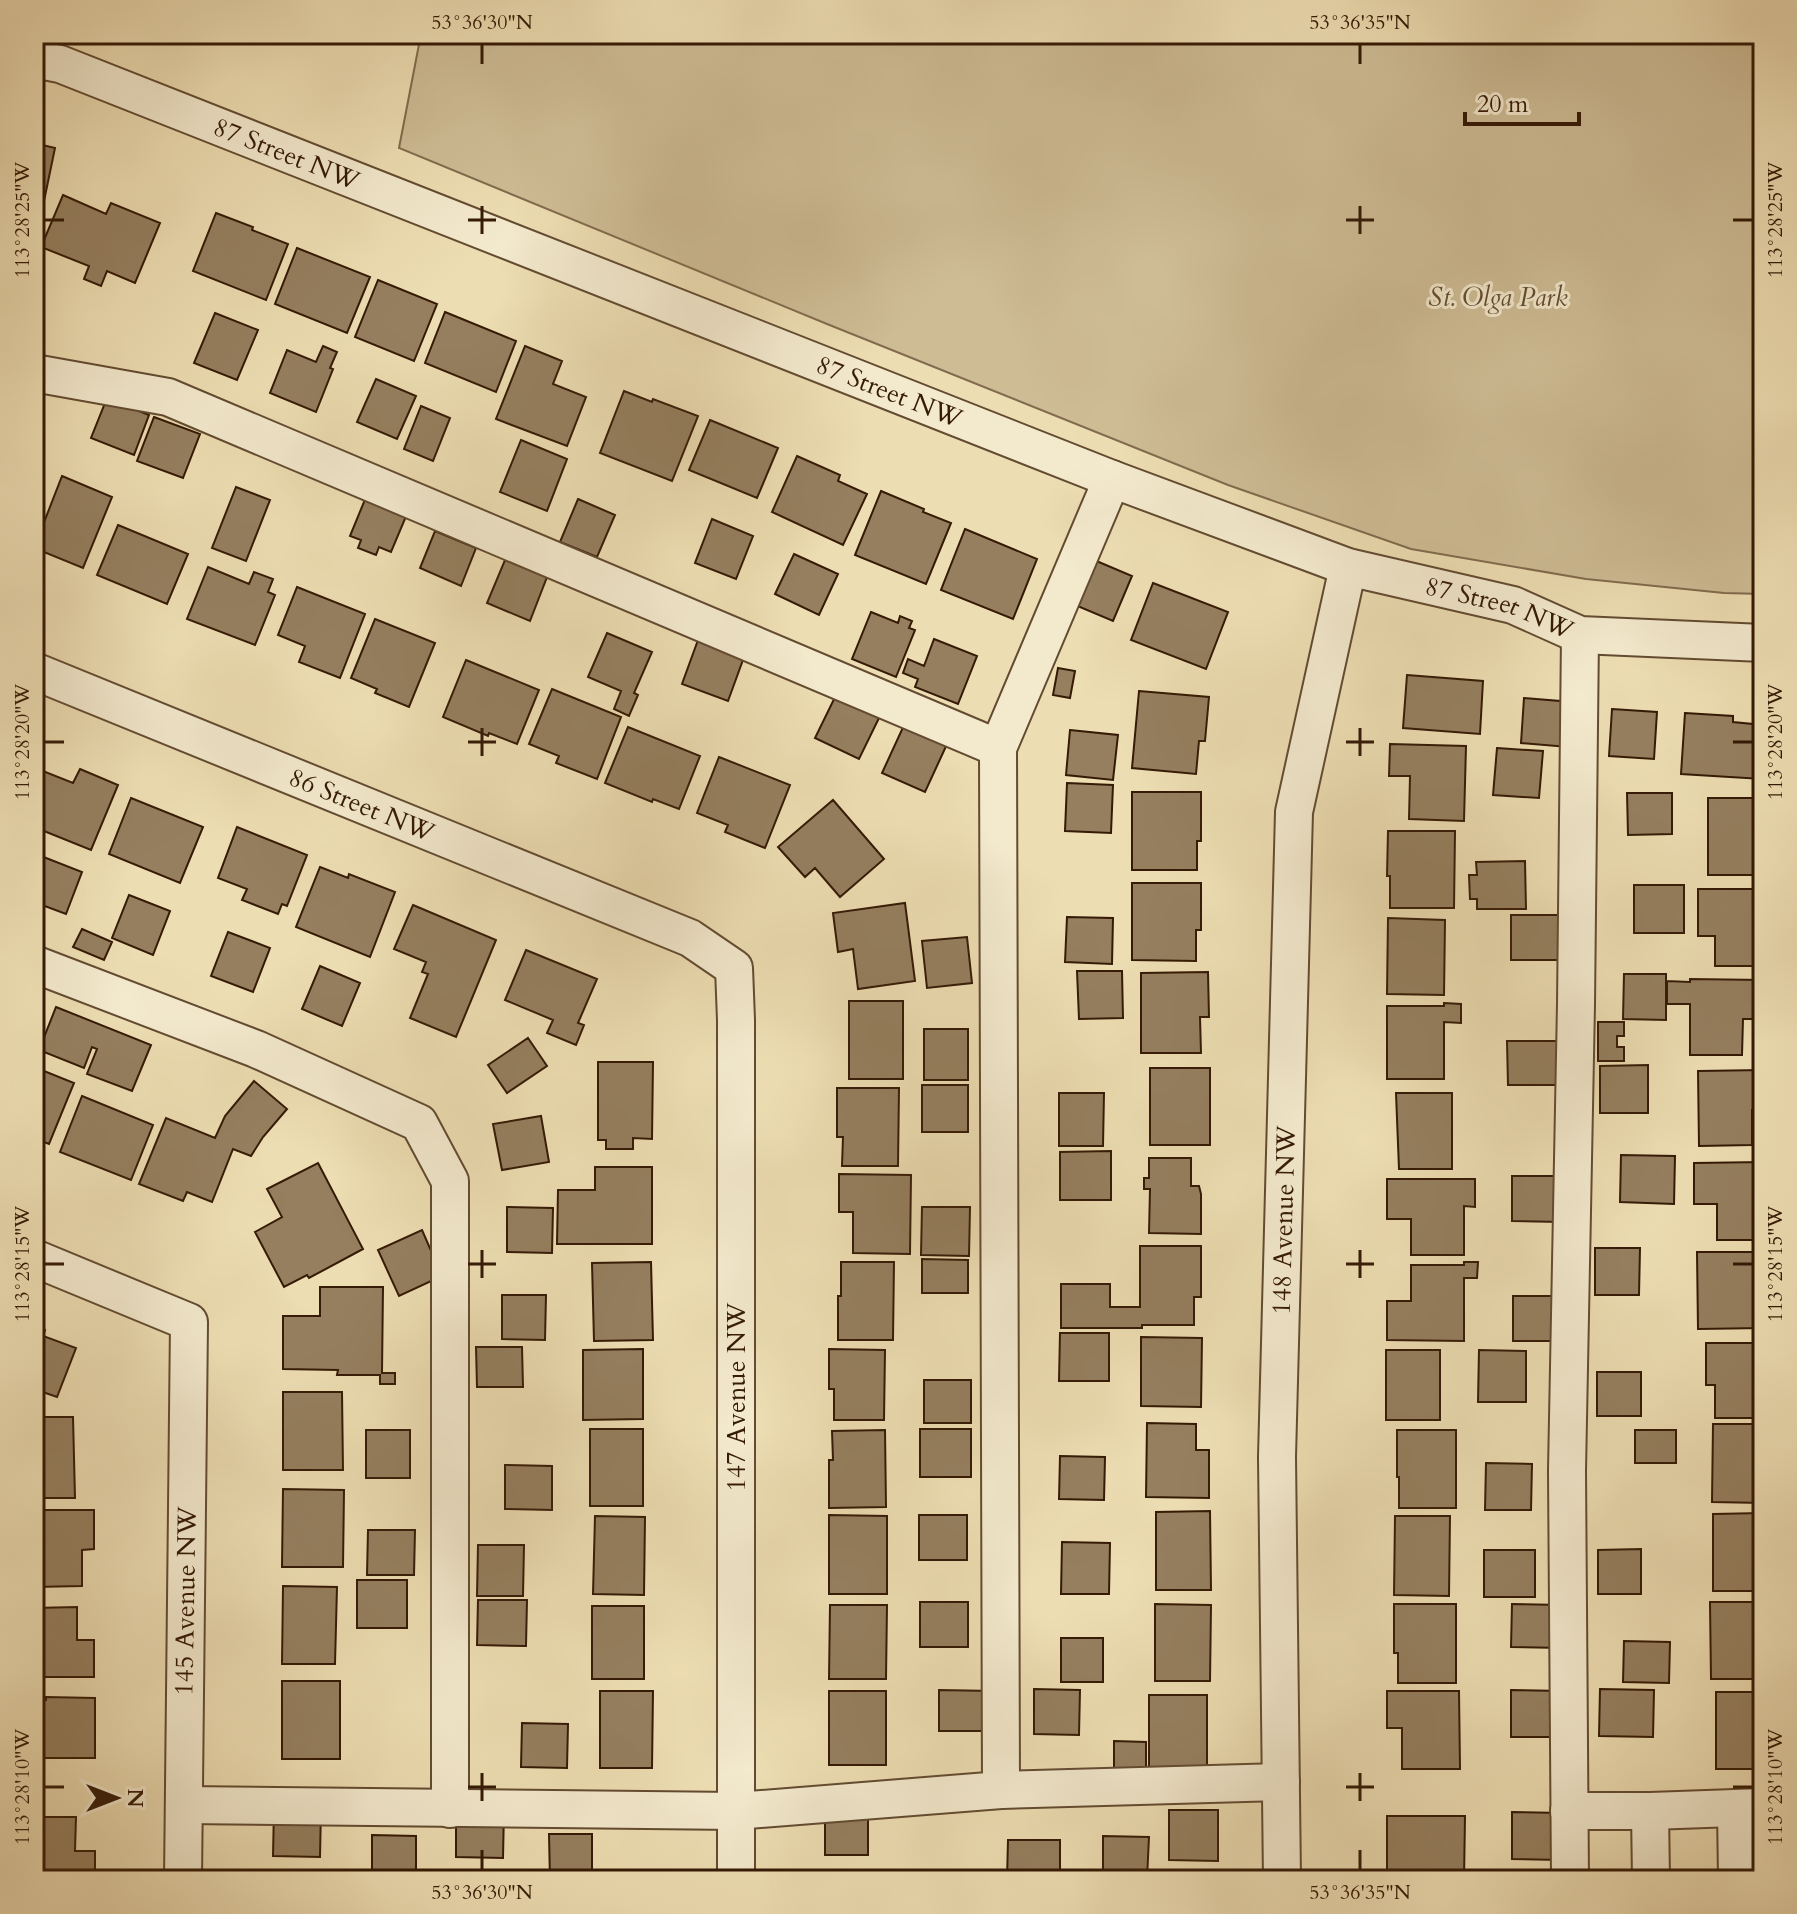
<svg xmlns="http://www.w3.org/2000/svg" width="1797" height="1914" font-family="Cardo,serif">
  <style>
    .green { fill: #cebc95; stroke: #826b4e; stroke-width: 2 }
    .building { fill: #957f5f; stroke: #351a06; stroke-width: 2 }
    .lines { fill: none; stroke-linecap: round; stroke-linejoin: round }
    .minor-casing { stroke: #634b31; stroke-width: 40 }
    .minor { stroke: #f3e9cd; stroke-width: 36 }
    .ticks { fill: none; stroke: #351a06; stroke-width: 3 }
    .labels { text-anchor: middle; stroke-width: 6; stroke-linejoin: round; paint-order: stroke }
    .street-label { font-size: 26px; fill: #351a06; stroke: #f3e9cd }
    .park-label { font-size: 26px; font-style: italic; fill: #634b31; stroke: #f3e9cd }
    .neatline { fill: none; stroke: #351a06; stroke-width: 3 }
    .ticks-label { font-size: 20px; text-anchor: middle; fill: #351a06 }
  </style>
  <rect width="100%" height="100%" fill="#edddb2"/>
  <filter id="stains"><feTurbulence type="fractalNoise" baseFrequency=".0025" numOctaves="4"/><feColorMatrix values="0 0 0 0 .2 0 0 0 0 .09 0 0 0 0 .02 0 0 0 .5 -.17"/></filter>
  <radialGradient id="worn" r=".72"><stop offset=".6" stop-color="#630" stop-opacity="0"/><stop offset="1" stop-color="#630" stop-opacity=".3"/></radialGradient>
  <path class="green" d="M421,34h1342v560l-39,-1 -138,-14 -175,-30 -183,-64 -401,-161 -428,-176z"/>
  <path class="building" d="M34,143l21,5 -12,58 -9,-1z
    M63,195l43,19 5,-11 49,20 -25,60 -28,-12 -6,15 -17,-7 5,-13 -48,-19z
    M216,213l37,14 -1,3 36,14 -22,56 -73,-29z
    M297,248l73,29 -23,56 -72,-29z
    M378,280l59,24 -23,57 -59,-24z
    M445,312l71,29 -20,51 -71,-29z
    M215,313l43,17 -21,50 -43,-17z
    M323,346l14,6 -7,16 3,1 -17,43 -46,-19 17,-43 29,12z
    M525,346l37,15 -9,23 33,13 -19,49 -71,-27z
    M376,379l40,17 -19,43 -40,-17z
    M624,391l28,11 1,-3 45,17 -26,65 -72,-28z
    M107,398l42,17 -15,40 -43,-17z
    M421,406l29,12 -17,43 -29,-12z
    M154,417l46,17 -17,44 -46,-17z
    M710,420l68,28 -21,50 -68,-28z
    M521,440l46,19 -20,52 -47,-19z
    M797,456l43,19 -2,6 29,13 -24,51 -71,-33z
    M62,476l50,21 -29,71 -49,-20z
    M236,487l34,13 -24,61 -34,-13z
    M881,491l43,18 -1,3 28,11 -25,61 -71,-29z
    M366,497l41,17 -16,38 -12,-5 -3,8 -18,-7 3,-8 -11,-4z
    M578,499l37,16 -18,42 -37,-15z
    M712,519l41,17 -17,43 -41,-16z
    M118,525l70,29 -21,50 -70,-29z
    M965,529l72,30 -24,60 -72,-29z
    M435,531l41,17 -15,38 -41,-18z
    M794,554l44,20 -19,41 -44,-21z
    M1087,557l45,19 -19,45 -45,-19z
    M505,560l42,17 -17,44 -43,-18z
    M208,567l41,17 5,-12 19,7 -5,13 7,3 -20,50 -68,-26z
    M1153,583l75,29 -22,57 -75,-29z
    M297,587l68,27 -25,64 -41,-16 6,-16 -27,-11z
    M871,612l27,11 2,-7 12,5 -3,7 6,2 -19,47 -44,-18z
    M375,619l60,24 -26,64 -34,-14 2,-4 -26,-11z
    M607,633l45,19 -18,41 4,2 -9,21 -15,-7 7,-18 -33,-14z
    M934,639l43,17 -19,48 -43,-17 3,-8 -15,-6 5,-14 16,7z
    M698,640l46,17 -16,44 -46,-17z
    M466,660l73,30 -22,54 -28,-11 -1,3 -45,-19z
    M1058,668l17,3 -5,27 -17,-3z
    M1407,675l76,6 -3,53 -77,-6z
    M552,689l69,28 -24,62 -41,-16 3,-7 -30,-12z
    M1139,691l70,6 -4,44h-6l-3,33 -64,-6z
    M836,695l44,21 -21,43 -44,-21z
    M1524,698l48,4 -4,45 -47,-4z
    M1612,709l45,3 -3,47 -45,-3z
    M1685,713l48,3v6l30,3 -1,54 -81,-5z
    M905,723l43,19 -23,50 -43,-19z
    M628,727l72,29 -21,53 -26,-10 -1,3 -47,-19z
    M1070,730l48,5 -5,45 -47,-5z
    M1390,744l76,2 -2,75 -55,-2 1,-43h-21z
    M1497,748l46,3 -4,47 -46,-3z
    M719,757l71,28 -25,63 -40,-16 3,-7 -31,-12z
    M80,769l38,16 -27,65 -57,-23v-33l9,-23 30,12z
    M1067,783l46,2 -2,48 -46,-2z
    M1132,792h69v49h-4v29h-65z
    M1627,793h45v41l-44,1z
    M131,798l72,29 -23,56 -71,-29z
    M1708,798h54l1,77h-55z
    M833,800l51,59 -44,38 -25,-29 -10,9 -27,-30z
    M237,827l70,28 -20,51 -5,-2 -4,10 -36,-14 5,-11 -29,-11z
    M1388,831h67l-1,77h-64v-32h-3z
    M41,856l41,16 -16,42 -32,-12v-29z
    M1525,861l1,48h-49v-10h-7l-1,-24h8l-1,-13z
    M320,867l28,11 1,-4 46,18 -25,65 -74,-30z
    M1132,883h69v47h-5v31l-64,-1z
    M1634,885h50v48h-50z
    M1698,889h65v77h-48v-30h-17z
    M129,895l41,16 -17,44 -41,-17z
    M905,903l10,78 -57,8 -5,-40 -15,3 -5,-39z
    M413,905l83,35 -40,97 -46,-19 18,-44 -6,-2 4,-10 -32,-13z
    M1511,915h51v45h-51z
    M1067,917l46,1 -1,46 -47,-2z
    M1388,918l57,2 -1,75 -57,-1z
    M82,929l30,13 -8,18 -31,-13z
    M228,932l42,16 -17,44 -42,-16z
    M967,937l5,46 -45,5 -5,-47z
    M526,950l71,29 -19,44 6,2 -8,20 -29,-12 6,-13 -48,-20z
    M320,966l40,17 -18,43 -40,-17z
    M1077,971h45l1,47 -44,1z
    M1208,972l1,45h-9l1,36h-60v-80z
    M1624,974h42v46l-43,-1z
    M1690,979l73,1v39h-20l-1,36h-52v-51h-23v-23l23,1z
    M849,1001h54v78h-54z
    M1444,1003l17,1v19l-17,-1v57h-57v-73h57z
    M56,1007l95,38 -19,46 -45,-17 10,-25 -5,-2 -8,21 -45,-18z
    M1598,1022h26v14h-7v11h7v14h-26z
    M924,1029h44v51h-44z
    M528,1038l19,28 -40,27 -19,-28z
    M1507,1041h54v44h-53z
    M598,1062h55l-1,77 -19,-1v11h-27v-9h-8z
    M1648,1065v48h-48v-47z
    M34,1067l40,16 -25,61 -15,-6z
    M1150,1068h60v77h-60z
    M1763,1070v39l-11,1v35l-53,1 -1,-75z
    M254,1081l33,28 -24,28 -12,19 -18,-7 -21,53 -25,-10 -4,9 -44,-17 27,-66 49,20 10,-22z
    M922,1085h46v47h-46z
    M837,1088h62l-1,78h-56l1,-29h-6z
    M1059,1093h45l-1,53h-44z
    M1396,1093h56v76h-53z
    M82,1096l71,29 -22,55 -71,-28z
    M541,1116l8,46 -47,8 -9,-46z
    M1111,1151v49h-51v-48z
    M1621,1155l54,1 -1,48 -54,-2z
    M1149,1158h42v28h8l2,8v40l-52,-1 1,-44h-6v-11h5z
    M1763,1162v78h-46v-36h-23v-41z
    M318,1163l45,86 -54,29 -2,-3 -23,12 -29,-55 27,-15 -15,-28z
    M595,1167h57v77h-95l1,-54h37z
    M839,1174l72,1 -1,79 -57,-1v-41h-14z
    M1512,1176h49v46l-49,-1z
    M1387,1179h88v28l-11,-1v49h-53v-36h-24z
    M507,1207l46,1 -1,45 -45,-1z
    M922,1207h48l-1,49 -48,-1z
    M422,1230l20,46 -43,20 -21,-46z
    M1140,1246h61v51h-7v28h-52v3h-81v-44h49v23h30z
    M1595,1248h45l-1,47h-44z
    M1697,1252h59l1,32h6v44l-65,1z
    M922,1259l46,1v33h-46z
    M651,1262l2,78 -59,1 -2,-78z
    M841,1262h53l-1,78h-55v-44h3z
    M1464,1262h14l-1,16h-13v63l-77,-1v-39h24v-36h53z
    M320,1287h63l-1,86h13v11h-15v-9h-43l1,-5 -55,-1v-53h37z
    M502,1295h44l-1,45 -43,-1z
    M1513,1296h48v45h-48z
    M34,1326l11,4 -2,6 33,12 -19,49 -23,-8z
    M1060,1333h49v48h-50z
    M1141,1337l61,1 -1,69 -60,-1z
    M1706,1343h57v75h-48v-33h-9z
    M476,1347h46l1,40h-46z
    M643,1349v70l-60,1v-70z
    M829,1349l56,1 -1,70h-50v-31h-5z
    M1386,1350h54v70h-54z
    M1479,1350l47,1v51h-48z
    M1597,1372h44v44h-44z
    M924,1380h47v43h-47z
    M283,1392h59l1,78h-60z
    M34,1417h39l2,81h-41z
    M1147,1423l49,1v26h13v48l-63,-1z
    M1713,1424h50v79l-51,-1z
    M590,1429h53v77h-53z
    M920,1429h51v48h-51z
    M366,1430h44v48h-44z
    M885,1430l1,77 -57,1v-48h4l-1,-29z
    M1397,1430h59v78h-57v-31h-2z
    M1635,1430h41v33h-41z
    M1060,1456l45,1 -1,43 -45,-1z
    M1486,1463l46,1 -1,46h-46z
    M505,1465l47,1v44l-47,-1z
    M283,1489l61,1 -1,77h-61z
    M34,1510h60v39l-12,1v36l-48,1z
    M1210,1511l1,79h-55v-78z
    M1763,1513v78h-50v-77z
    M829,1515l58,1v78h-58z
    M919,1515h48v45h-48z
    M595,1516l50,1 -1,78 -51,-1z
    M1395,1516h55l-1,80 -55,-1z
    M368,1530h47l-1,45h-47z
    M1062,1542l48,1 -1,51h-48z
    M478,1545h46l-1,51h-46z
    M1641,1549v45h-43v-44z
    M1484,1550h51v47h-51z
    M357,1580h50v48h-50z
    M283,1586l54,1 -2,77h-53z
    M478,1600h49l-1,46 -49,-1z
    M920,1602h48v45h-48z
    M1710,1602h53v77h-52z
    M1155,1604l56,1 -1,76h-55z
    M1394,1604h62v79h-58v-30h-4z
    M1512,1604l50,1v43l-51,-1z
    M830,1605h57l-1,74h-57z
    M592,1606h52v73h-52z
    M77,1607v33h17v37h-60v-69z
    M1061,1638h42v44h-42z
    M1624,1641l46,1 -1,41 -46,-1z
    M282,1681h58v78h-58z
    M1034,1689l46,1 -1,45 -45,-1z
    M1600,1689l54,1 -1,47 -54,-1z
    M939,1690l54,1 -1,40h-53z
    M1511,1690l51,1v46h-51z
    M600,1691h53l-1,77h-52z
    M829,1691h57v74h-57z
    M1387,1691h72l1,78h-58v-41h-15z
    M1716,1692h47v77h-47z
    M1149,1695h58v74h-58z
    M46,1697l49,1v60h-51v-32h-10v-26h12z
    M522,1723l46,1 -1,44 -46,-1z
    M1114,1741l32,1v28l-32,-1z
    M274,1808h47l-1,49 -47,-1z
    M456,1809l48,1 -1,48 -47,-1z
    M825,1810h43v45h-43z
    M1169,1810h49v51l-49,-1z
    M1512,1812l50,1 -1,47 -49,-1z
    M1387,1816h78l-1,64h-77z
    M34,1817h42l-1,34h20v29h-61z
    M549,1834h43v46h-42z
    M372,1835l44,1v44h-44z
    M1103,1836l46,1 -2,42 -44,-1z
    M1008,1840h52v40h-53z
    M612,1873h47l-1,7h-46z"/>
  <g class="lines">
    <g class="minor-casing">
      <g id="minor">
        <path id="s1" d="M34,59l26,5 1052,415 236,88 165,38 67,30 183,8"/>
        <path d="M34,373l134,24 830,351 3,1042 -265,21 -552,-6"/>
        <path id="s2" d="M34,671l656,267 44,30 2,52v860"/>
        <path d="M998,748l114,-269"/>
        <path d="M34,964l222,85 163,74 31,58v628"/>
        <path d="M34,1258l155,64 -6,558"/>
        <path d="M1001,1790l280,-8"/>
        <path d="M1736,1808l1,72"/>
        <path d="M1569,1811h81l113,-4"/>
        <path d="M1650,1811l1,69"/>
        <path id="s3" d="M1282,1880l-5,-423 17,-645 54,-245"/>
        <path d="M1570,1880l-3,-409 9,-467 4,-369"/>
      </g>
    </g>
    <use href="#minor" class="minor"/>
  </g>
  <path class="ticks" d="M482,44v20M1360,44v20M482,206v28M1360,206v28M44,220h20M468,220h28M1346,220h28M1733,220h20M482,728v28M1360,728v28M44,742h20M468,742h28M1346,742h28M1733,742h20M482,1250v28M1360,1250v28M44,1264h20M468,1264h28M1346,1264h28M1733,1264h20M482,1773v28M1360,1773v28M44,1787h20M468,1787h28M1346,1787h28M1733,1787h20M482,1850v20M1360,1850v20"/>
  <g class="labels">
    <g class="street-label">
      <text dy="9" stroke="none"><textPath href="#s1" startOffset="270">87 Street NW</textPath></text>
      <text dy="9" stroke="none"><textPath href="#s1" startOffset="918">87 Street NW</textPath></text>
      <text dy="9" stroke="none"><textPath href="#s1" startOffset="1566">87 Street NW</textPath></text>
      <text dy="9" stroke="none"><textPath href="#s2" startOffset="354">86 Street NW</textPath></text>
      <text dy="9" stroke="none"><textPath href="#s3" startOffset="660">148 Avenue NW</textPath></text>
      <text transform="translate(736 1397) rotate(-90)" y="9">147 Avenue NW</text>
      <text transform="translate(185 1601) rotate(-89)" y="9">145 Avenue NW</text>
    </g>
    <g class="park-label">
      <text x="1498" y="306">St. Olga Park</text>
    </g>
  </g>
  <rect width="1797" height="1914" fill="none" stroke="#edddb2" stroke-width="88"/>
  <g transform="translate(116 1798) rotate(90)" stroke="#f3e9cd" stroke-width="6" paint-order="stroke">
  <path d="M0-6L14 30L0 20L-14 30Z" fill="#351a06"/>
  <text y="-12" font-size="22" font-weight="bold" text-anchor="middle" fill="#351a06">N</text>
  </g>
  <path d="M1465 112v12h114v-12" fill="none" stroke="#351a06" stroke-width="4"/>
  <text x="1477" y="112" font-size="24" fill="#351a06" stroke="#f3e9cd" stroke-width="6" paint-order="stroke">20 m</text>
  <rect x="44" y="44" width="1709" height="1826" class="neatline"/>
  <g class="ticks-label">
    <text x="482" y="29">53°36'30"N</text>
    <text x="1360" y="29">53°36'35"N</text>
    <text transform="translate(1775 220) rotate(-90)" y="7">113°28'25"W</text>
    <text transform="translate(22 220) rotate(-90)" y="7">113°28'25"W</text>
    <text transform="translate(1775 742) rotate(-90)" y="7">113°28'20"W</text>
    <text transform="translate(22 742) rotate(-90)" y="7">113°28'20"W</text>
    <text transform="translate(1775 1264) rotate(-90)" y="7">113°28'15"W</text>
    <text transform="translate(22 1264) rotate(-90)" y="7">113°28'15"W</text>
    <text transform="translate(1775 1787) rotate(-90)" y="7">113°28'10"W</text>
    <text transform="translate(22 1787) rotate(-90)" y="7">113°28'10"W</text>
    <text x="482" y="1899">53°36'30"N</text>
    <text x="1360" y="1899">53°36'35"N</text>
  </g>
  <rect width="100%" height="100%" filter="url(#stains)"/>
  <rect width="100%" height="100%" fill="url(#worn)"/>
</svg>
